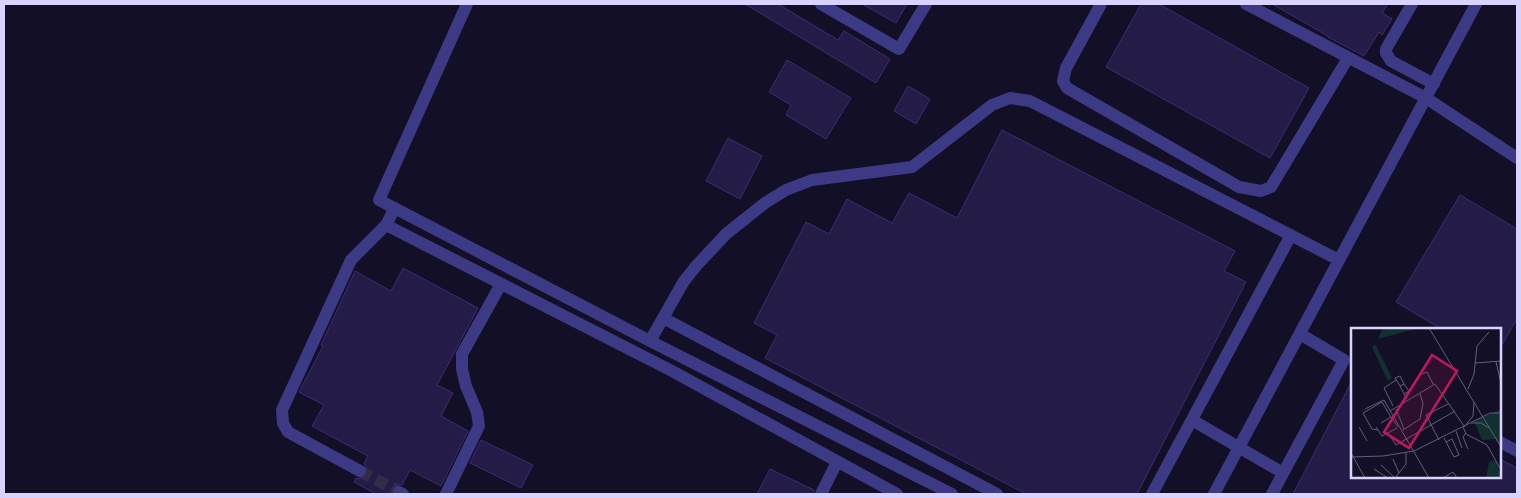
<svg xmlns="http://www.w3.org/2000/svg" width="1521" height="498" font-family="'Alegreya Sans',sans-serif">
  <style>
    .building { fill: #241b47; stroke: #3b2d73 }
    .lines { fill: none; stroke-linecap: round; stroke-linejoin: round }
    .minor-tunnel { stroke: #312d47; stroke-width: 12; stroke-dasharray: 12 6; stroke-linecap: butt }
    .minor { stroke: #3d3a85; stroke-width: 12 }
    .inset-road { fill: none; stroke: #625e7d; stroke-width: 1 }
    .view { fill: #c2185b; fill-opacity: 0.15; stroke: #c2185b; stroke-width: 2.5 }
    .inset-edge { fill: none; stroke: #d9d4ff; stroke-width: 2.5 }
  </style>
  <rect width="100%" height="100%" fill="#130f26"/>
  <path class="building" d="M745,4h33l60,36 6,-9 46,28 -14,24z
    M862,4h45l-11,19z
    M1141,4h18l150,84 -39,70 -164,-91z
    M1272,4h116l-6,9 10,6 -10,16 -3,-3 -15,24 -36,-19v-1z
    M787,60l64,38 -25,41 -40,-24 5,-10 -22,-13z
    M908,86l22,13 -14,25 -22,-13z
    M1002,130l233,121 -11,20 22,11 -109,212h-111l-261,-136 12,-23 -23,-12 52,-101 23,12 18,-35 45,24 17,-30 48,25z
    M728,138l34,18 -22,43 -34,-18z
    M1460,195l57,34v90l-17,29v-19h-59l-45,-27z
    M403,268l75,40 -41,77 16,8 -12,23 27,15 -27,55 -31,-16 -8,15 -4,-1 -6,4 -1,6h-15l-22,-12 2,-4 5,1 6,-4 1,-5 -4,-6 4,-8 -56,-30 12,-21 -25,-13 24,-46 -2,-1 34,-74 36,20z
    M1352,381v96h148v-18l17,9v26h-224z
    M481,440l52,25 -12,23 -51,-25z
    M770,469l44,21 -1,4h-56z"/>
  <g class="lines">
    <path class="minor-tunnel" d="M360,471l39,21"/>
    <path class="minor" d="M467,4l-88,196 271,141 302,153
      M821,4l78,45 27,-45
      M1101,4l-35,64 -3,13 4,7 172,99 22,4 10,-4 77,-129
      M1246,4l180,94 91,60
      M1412,4l-26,45v4l5,8 43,23
      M395,208l-9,17 286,146 225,123
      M663,318l334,176
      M650,341l34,-60 13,-16 29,-31 39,-31 21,-13 26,-10 100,-13 80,-62 18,-7 20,3 309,159
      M1192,420l91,53
      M1500,442l17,9
      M360,471l-72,-39 -5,-9 -1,-13 69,-150 35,-35
      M399,492l4,2
      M446,494l33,-68 -2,-14 -11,-26 -4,-17v-15l39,-70
      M821,494l16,-32
      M1152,494l139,-259
      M1214,494l262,-490
      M1272,494l72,-134 -44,-26"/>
  </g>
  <g transform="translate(1351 328)">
    <rect width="150" height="150" fill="#130f26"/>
    <path d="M37,0h31l-41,11 4,-9zM24,16l17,34 -4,3 -16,-34zM150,81v38l-5,-8 -14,1 -8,-19zM145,132l5,17 -15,1 3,-16z" fill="#12302f"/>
    <path class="inset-road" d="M78,0l72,119M145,34l5,21M124,35l26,-2M71,46l5,-2 6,12M49,58l-5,-8 5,-2 4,8M117,61l6,-15 3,-28 12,-14M53,66l-4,-8 4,-2 5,7 -5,3 3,5M42,78l-9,-18 12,-8M14,81l19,-9 45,78M45,81l8,20M39,83l45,-27 29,42M30,95l10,-6 7,10M120,95h10l8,5M8,99l8,14M25,99l6,9 15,-8M112,99l3,7 21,11 14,25M113,99l9,-11 1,-14M27,102l-6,-1 -9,-16 19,-11 9,15M52,102l17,-11 3,-16 -3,-9M105,103l6,17M115,105l-3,4 5,12M39,108l6,9 59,-34M93,110l10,19 5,-2 -7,-16 -6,3M88,112l-13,-25 22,-11M0,125l14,25M0,129l32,-1 31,-5 76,-38h11M42,131l6,14M30,137l14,13M23,141l14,9M44,150l11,-14v-11M92,150l10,-6 4,6"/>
    <path class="view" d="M81,27l25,16 -48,77 -25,-16z"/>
    <rect width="150" height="150" class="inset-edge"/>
  </g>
  <rect width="1521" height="498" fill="none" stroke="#d9d4ff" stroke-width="10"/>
</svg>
